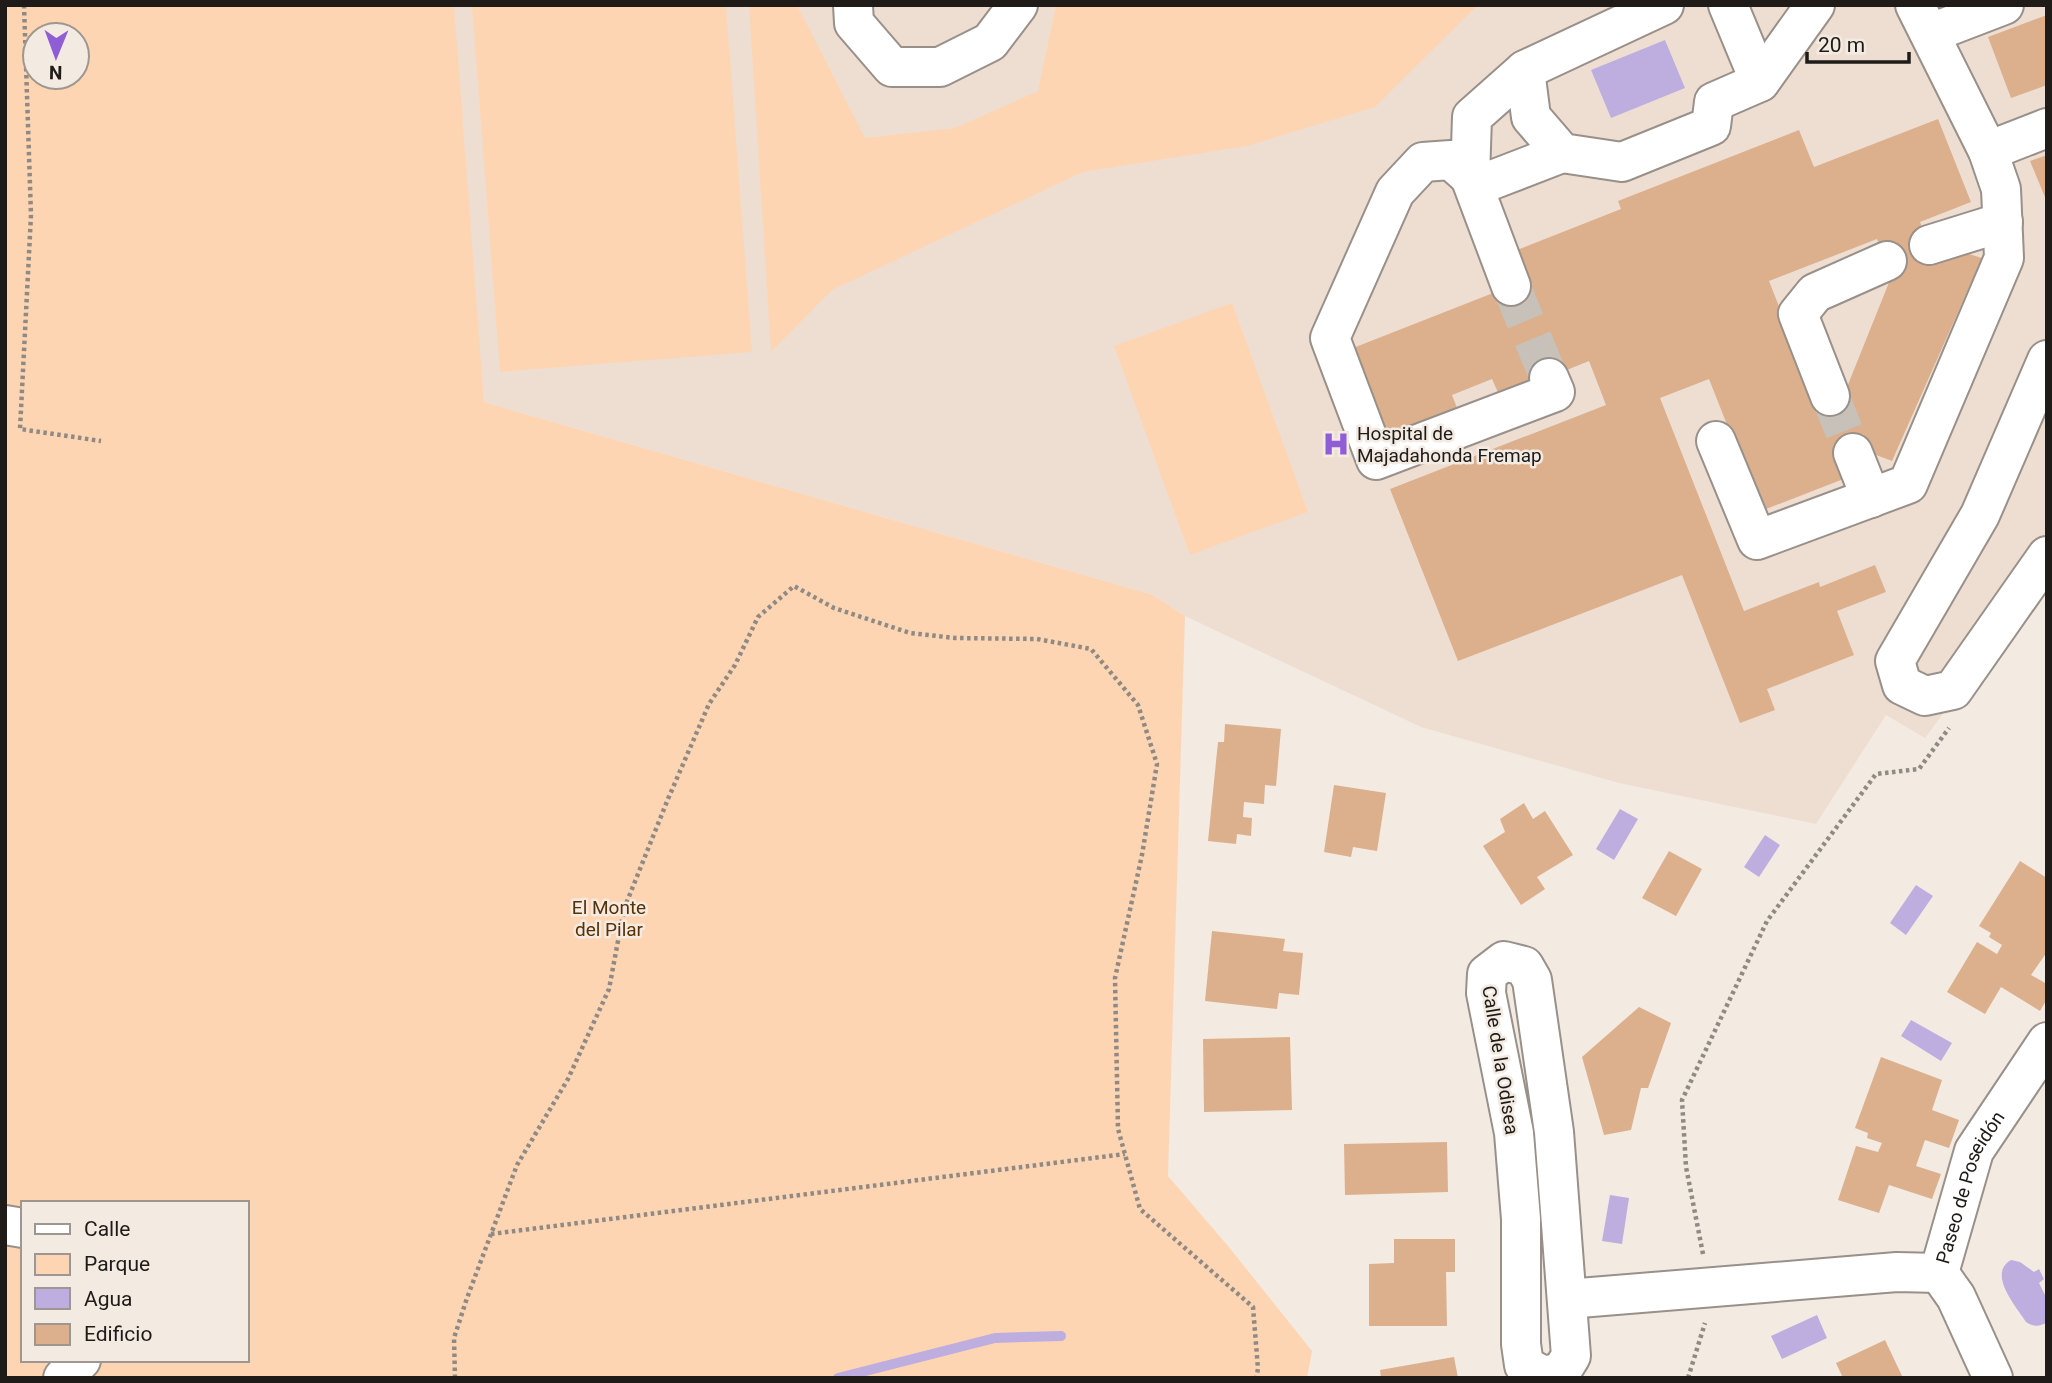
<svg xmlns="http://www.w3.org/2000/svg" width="2052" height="1383" font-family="Roboto,sans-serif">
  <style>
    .built { fill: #eeded2 }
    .green { fill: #fed5b3; fill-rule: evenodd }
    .water { fill: #beaedf }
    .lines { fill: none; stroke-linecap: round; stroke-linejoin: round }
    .stream { stroke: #beaedf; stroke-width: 10 }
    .building { fill: #dcb08c; fill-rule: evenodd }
    .minor-tunnel { stroke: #c8c1ba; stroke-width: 38; stroke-dasharray: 38 19; stroke-linecap: butt }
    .minor-casing { stroke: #989089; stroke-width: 42 }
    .path { stroke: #908a84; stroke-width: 4.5; stroke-dasharray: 3.5 3.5; stroke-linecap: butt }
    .minor { stroke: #fff; stroke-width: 38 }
    .labels { text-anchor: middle; stroke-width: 5; stroke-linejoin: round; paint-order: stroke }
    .poi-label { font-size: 19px; fill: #1e1b18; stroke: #f3eae2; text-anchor: start }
    .park-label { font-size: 19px; fill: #5a3102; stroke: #f3eae2 }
    .street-label { font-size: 19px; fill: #1e1b18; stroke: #f3eae2 }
  </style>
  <rect width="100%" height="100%" fill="#f3eae2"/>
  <path class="built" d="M448,5h1599v569l-122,164 -39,-23 -70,109 -197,-41 -198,-56 -236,-111 -32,-21 -669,-193z"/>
  <path class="green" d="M5,5h449l30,397 669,193 32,21 -17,560 60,70 84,105 -5,27h-1302zM35,35h42v42h-42zM23,1203h224v157h-224z
    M472,5h254l26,347 -252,20z
    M749,5h48l68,133 90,-10 83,-37 18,-86h422l-103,102 -128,39 -164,26 -251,118 -61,62z
    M1232,303l76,209 -118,43 -76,-209z"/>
  <path class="water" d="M1665,40l20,48 -74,30 -20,-48z
    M1620,809l18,10 -24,41 -18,-11z
    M1765,835l15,10 -21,32 -15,-10z
    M1916,885l17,11 -27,39 -16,-12z
    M1911,1020l41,23 -11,18 -40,-25z
    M1610,1195l19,3 -7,46 -20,-3z
    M2011,1260l9,2 14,10 5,-3 5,10 -5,4 8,16v23c-7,5 -14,5 -21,0 -10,-16 -39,-48 -15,-62z
    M1817,1315l10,23 -45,21 -11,-23z"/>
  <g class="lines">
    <path class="stream" d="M838,1378l157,-40 66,-2"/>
  </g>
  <path class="building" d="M2047,15v70l-36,13 -23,-61z
    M1938,119l33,83 -51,20 14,39 25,-10 23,7 -90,203 -21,-8 -8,-19 -30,11 13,33 -85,33 -52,-132 -49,19 84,213 75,-29 1,5 55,-22 11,27 -49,19 17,44 -87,34 8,21 -35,13 -58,-148 -224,86 -68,-172 216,-84 -17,-44 -89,36 -8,-18 -40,16 7,18 -71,28 -35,-93 158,-62 6,-36 104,-41 -3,-8 181,-71 15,37zM1877,239l15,36 -47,117 -28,11 -48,-122z
    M2047,155v47l-17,-41z
    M1225,724l56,5 -5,57 -11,-1 -1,19 -20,-2 -1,15 9,1 -1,18 -14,-2 -1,10 -28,-3 10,-99h6z
    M1334,785l52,8 -9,58 -24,-4 -2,10 -27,-5z
    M1524,803l9,16 12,-8 28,44 -36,22 8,12 -24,16 -38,-59 22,-14 -5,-13z
    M1669,851l33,18 -26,47 -34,-18z
    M2020,861l27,17v74l-16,23 16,9v15l-7,12 -39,-24 -16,27 -38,-22 30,-50 20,12 5,-9 -13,-8 2,-4 -12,-7z
    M1212,931l73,8 -2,12 20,2 -4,42 -20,-2 -2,16 -72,-8z
    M1639,1007l32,16 -23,65h-7l-10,42 -27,5 -22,-78z
    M1290,1037l2,73 -88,2 -1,-73z
    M1881,1057l61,23 -10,30 27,10 -10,28 -24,-8 -9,26 25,8 -9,25 -43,-14 -10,28 -41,-13 18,-54 22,6 4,-9 -15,-5 1,-5 -13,-5z
    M1447,1142l1,50 -103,3 -1,-51z
    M1394,1239h61v33h-9l1,54h-78v-62l25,-1z
    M1885,1340l18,38h-60l-7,-15z
    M1454,1357l4,21h-77l-1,-8z"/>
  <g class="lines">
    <path class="minor-tunnel" d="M1511,286l38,92
      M1830,396l23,57"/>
    <g class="minor-casing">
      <g id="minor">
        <path d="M853,5l1,18 38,44h48l50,-25 28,-37"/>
        <path d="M1664,5l-139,65 6,47 31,36 60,9 89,-36 3,-24 46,-20 -32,-77"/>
        <path d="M1931,33l73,-28"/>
        <path d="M1760,82l55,-77"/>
        <path d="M1988,151l59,-23"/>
        <path d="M1929,245l74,-23"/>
        <path d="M1511,286l-41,-109 2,-60 53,-47"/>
        <path d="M2047,360l-67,155 -85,146 7,24 23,11 28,-6 94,-134"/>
        <path d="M1549,378l6,14 -179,68 -46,-122 65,-146 28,-30 28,-2 19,17 22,3 70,-27"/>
        <path d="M1830,396l-32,-82 17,-21 72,-32"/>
        <path d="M1716,441l41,99 151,-56 96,-226 -3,-69 -13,-38 -73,-146"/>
        <path d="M1853,453l18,45"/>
        <path d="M1504,961l20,5 8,14 22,152 17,224 -10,16 -18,4 -19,-11 -3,-21v-125l-7,-86 -28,-140 1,-19z"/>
        <path d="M5,1225l18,3"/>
        <path d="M1567,1299l330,-27 42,1"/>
        <path d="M63,1378l18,-18"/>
        <path id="s1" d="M1993,1378l-37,-81 -17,-24 35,-122 73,-109"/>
      </g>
    </g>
    <path class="path" d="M24,5l7,210 -11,214 81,12
      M491,1234l634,-80
      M1703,1254l-17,-87 -4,-67 85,-179 109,-147 43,-5 30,-41
      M455,1378l-1,-40 13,-40 50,-133 51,-86 41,-90 15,-80 44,-110 41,-95 26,-39 23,-48 36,-31 40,22 76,25 45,5 82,1 54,10 47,56 19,59 -15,91 -27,123 3,151 22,80 113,98 5,62 -2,9
      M1688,1378l17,-55"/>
    <use href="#minor" class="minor"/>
  </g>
  <defs>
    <g id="hospital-bare" transform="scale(2.1)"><path d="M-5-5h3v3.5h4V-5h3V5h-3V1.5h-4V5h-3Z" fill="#8f5ed7" stroke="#f3eae2" stroke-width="2.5" paint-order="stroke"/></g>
  </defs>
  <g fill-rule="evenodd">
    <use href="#hospital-bare" x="1336" y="444"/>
  </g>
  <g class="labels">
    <g class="poi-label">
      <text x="1357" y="440">Hospital de<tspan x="1357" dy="22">Majadahonda Fremap</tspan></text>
    </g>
    <g class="park-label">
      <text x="609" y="914">El Monte<tspan x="609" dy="22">del Pilar</tspan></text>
    </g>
    <g class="street-label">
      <text transform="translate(1501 1060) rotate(81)" y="7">Calle de la Odisea</text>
      <text dy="7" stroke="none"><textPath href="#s1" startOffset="210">Paseo de Poseidón</textPath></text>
    </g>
  </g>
  <rect width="2052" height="1383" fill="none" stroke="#1e1b18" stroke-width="14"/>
  <rect x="21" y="1201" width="228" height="161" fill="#f3eae2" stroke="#9e9791" stroke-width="2"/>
  <rect x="35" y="1224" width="35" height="10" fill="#ffffff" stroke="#9e9791" stroke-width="2"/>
  <text x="84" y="1236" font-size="21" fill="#1e1b18">Calle</text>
  <rect x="35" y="1254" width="35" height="21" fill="#fed5b3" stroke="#9e9791" stroke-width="2"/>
  <text x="84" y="1271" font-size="21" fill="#1e1b18">Parque</text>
  <rect x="35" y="1288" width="35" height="21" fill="#beaedf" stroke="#9e9791" stroke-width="2"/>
  <text x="84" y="1306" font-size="21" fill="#1e1b18">Agua</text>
  <rect x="35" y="1324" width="35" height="21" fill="#dcb08c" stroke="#9e9791" stroke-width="2"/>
  <text x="84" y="1341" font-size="21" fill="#1e1b18">Edificio</text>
  <g transform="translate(56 56) rotate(181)"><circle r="33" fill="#f3eae2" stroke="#9e9791" stroke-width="2"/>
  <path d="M0-5L12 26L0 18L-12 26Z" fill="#8f5ed7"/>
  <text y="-10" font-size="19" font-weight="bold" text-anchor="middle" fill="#1e1b18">N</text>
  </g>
  <path d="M1807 52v10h102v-10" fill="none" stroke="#1e1b18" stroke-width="3.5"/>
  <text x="1818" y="52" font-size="21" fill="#1e1b18" stroke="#f3eae2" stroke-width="5" paint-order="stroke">20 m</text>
</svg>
